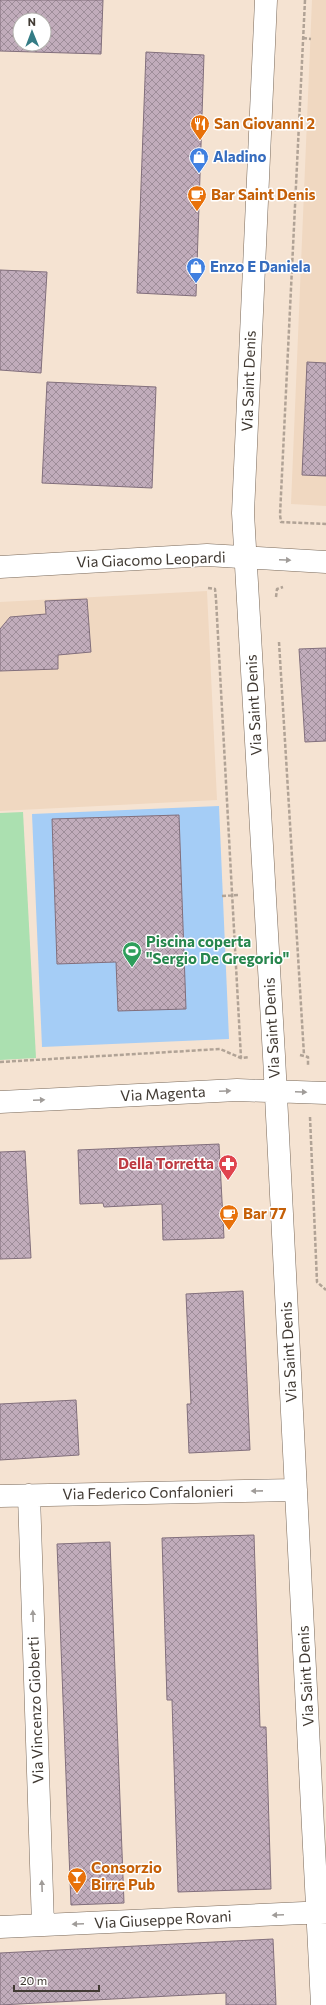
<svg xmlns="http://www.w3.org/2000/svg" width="326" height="2005" font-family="Commissioner,sans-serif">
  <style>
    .built { fill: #f0d8c1 }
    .green { fill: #abe0b0 }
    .water { fill: #a5cdf6 }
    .building { fill: url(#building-cross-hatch); stroke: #826f7c; fill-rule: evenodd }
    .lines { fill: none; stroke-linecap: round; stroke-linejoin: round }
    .minor-casing { stroke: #79695a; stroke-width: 23 }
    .path { stroke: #b1a396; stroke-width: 2.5; stroke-dasharray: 4 2; stroke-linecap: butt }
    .minor { stroke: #fff; stroke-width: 22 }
    .oneway { fill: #a09c99 }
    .labels { text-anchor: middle; stroke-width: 3; stroke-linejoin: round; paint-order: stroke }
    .food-label { font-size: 15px; font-weight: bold; fill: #c56008; stroke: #fff; text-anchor: start }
    .shop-label { font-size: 15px; font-weight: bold; fill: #366cbe; stroke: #fff; text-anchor: start }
    .street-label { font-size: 15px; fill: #413a33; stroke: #fff }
    .leisure-label { font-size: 15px; font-weight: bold; fill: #27864d; stroke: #fff; text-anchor: start }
    .health-label { font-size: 15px; font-weight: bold; fill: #be3a42; stroke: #fff; text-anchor: end }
  </style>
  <defs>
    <pattern id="building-cross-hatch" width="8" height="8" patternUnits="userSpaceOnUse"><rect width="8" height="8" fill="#c1acbb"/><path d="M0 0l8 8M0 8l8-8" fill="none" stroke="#9e8d99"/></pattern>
  </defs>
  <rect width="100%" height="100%" fill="#f5e3d2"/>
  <path class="built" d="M312,0h14v506l-35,-2z
    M207,591l10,209 -217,11v-209z"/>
  <path class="green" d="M23,812l13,246 -36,2v-247z"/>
  <path class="water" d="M219,806l10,233 -187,8 -10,-233z"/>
  <path class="building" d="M0,0h103l-2,54 -101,-3zM20,20h24v24h-24z
    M146,52l58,3 -8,241 -59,-3z
    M0,270l47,2 -6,101 -41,-3z
    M307,362l19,1v113l-24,-1z
    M47,382l109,5 -4,101 -110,-5z
    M87,599l4,53 -33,3v14l-58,2v-42l10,-12 36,-3 -1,-13z
    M326,648v93l-21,1 -6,-93z
    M179,815l7,194 -68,2 -2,-49 -59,2 -5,-145z
    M219,1144l5,94 -61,2 -1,-36 -58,3 -1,-4 -23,1 -2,-54z
    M25,1151l6,107 -31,1v-107z
    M243,1291l7,159 -61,3 -2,-49h4l-5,-110z
    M76,1400l3,55 -79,5v-56z
    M254,1535l6,192h6l5,162 -93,3 -6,-192h-5l-5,-162z
    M110,1542l14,361 -53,2 -14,-361z
    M273,1939l3,66h-50v-12l-226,12v-52z"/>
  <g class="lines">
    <g class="minor-casing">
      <path id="minor" d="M266,0l-23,513 31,543 48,949
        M0,567l207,-12 119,7
        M0,1102l237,-12 89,3
        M29,1495l14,430
        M0,1496l296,-6
        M0,1927l326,-15"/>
    </g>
    <path class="path" d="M305,0l-25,515 1,7 45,2
      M303,38l8,1
      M208,588l7,1 1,10 25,459
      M276,597l1,-8 6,-2
      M279,642l25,413
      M222,896l16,-1
      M300,1055l8,2v9
      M0,1062l220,-13 21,9 8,-1
      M310,1117l7,165 9,8"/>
    <use href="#minor" class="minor"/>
  </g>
  <defs><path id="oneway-solid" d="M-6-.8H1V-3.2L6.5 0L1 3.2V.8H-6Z"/></defs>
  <g class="oneway">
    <use href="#oneway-solid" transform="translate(285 560) rotate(3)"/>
    <use href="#oneway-solid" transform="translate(225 1091) rotate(-3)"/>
    <use href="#oneway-solid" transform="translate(301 1092) rotate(2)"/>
    <use href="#oneway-solid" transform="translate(39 1100) rotate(-3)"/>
    <use href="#oneway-solid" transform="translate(257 1491) rotate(179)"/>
    <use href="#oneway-solid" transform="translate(33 1616) rotate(-92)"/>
    <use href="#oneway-solid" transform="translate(42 1886) rotate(-92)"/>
    <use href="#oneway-solid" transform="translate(278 1915) rotate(177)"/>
    <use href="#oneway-solid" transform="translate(78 1924) rotate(177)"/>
  </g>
  <defs>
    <g id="restaurant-pin" transform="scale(1)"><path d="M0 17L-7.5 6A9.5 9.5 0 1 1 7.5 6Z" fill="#e8710a" stroke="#fff"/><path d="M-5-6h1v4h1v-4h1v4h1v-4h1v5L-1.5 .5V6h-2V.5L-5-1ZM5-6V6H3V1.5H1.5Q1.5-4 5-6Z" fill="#fff"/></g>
    <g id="shop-pin" transform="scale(1)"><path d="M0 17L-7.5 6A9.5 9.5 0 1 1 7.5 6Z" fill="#3f7fe0" stroke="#fff"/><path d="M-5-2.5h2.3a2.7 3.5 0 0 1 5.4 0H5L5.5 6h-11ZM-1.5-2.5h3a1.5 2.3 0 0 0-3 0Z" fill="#fff"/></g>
    <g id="cafe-pin" transform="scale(1)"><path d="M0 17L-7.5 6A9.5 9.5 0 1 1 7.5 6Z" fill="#e8710a" stroke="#fff"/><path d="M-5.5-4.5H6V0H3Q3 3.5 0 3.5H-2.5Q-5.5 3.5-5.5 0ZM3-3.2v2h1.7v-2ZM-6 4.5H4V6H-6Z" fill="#fff"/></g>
    <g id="stadium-pin" transform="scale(1)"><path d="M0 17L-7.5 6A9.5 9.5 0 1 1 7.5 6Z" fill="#2e9e5b" stroke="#fff"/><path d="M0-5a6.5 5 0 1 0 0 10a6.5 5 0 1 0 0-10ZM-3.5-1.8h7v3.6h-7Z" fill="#fff"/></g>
    <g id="pharmacy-pin" transform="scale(1)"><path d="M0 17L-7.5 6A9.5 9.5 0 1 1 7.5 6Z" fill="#e0444e" stroke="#fff"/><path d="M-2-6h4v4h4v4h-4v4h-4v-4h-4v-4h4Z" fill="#fff"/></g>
    <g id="bar-pin" transform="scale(1)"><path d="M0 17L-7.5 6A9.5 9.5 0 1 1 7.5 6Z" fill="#e8710a" stroke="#fff"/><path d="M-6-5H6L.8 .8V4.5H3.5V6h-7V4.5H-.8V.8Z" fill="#fff"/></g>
  </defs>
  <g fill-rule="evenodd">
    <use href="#restaurant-pin" x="200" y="124"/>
    <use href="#shop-pin" x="199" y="157"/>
    <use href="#cafe-pin" x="197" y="195"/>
    <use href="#shop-pin" x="196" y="267"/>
    <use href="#stadium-pin" x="132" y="951"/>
    <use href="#pharmacy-pin" x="228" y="1164"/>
    <use href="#cafe-pin" x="229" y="1214"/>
    <use href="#bar-pin" x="77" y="1877"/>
  </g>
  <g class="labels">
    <g class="food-label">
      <text x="214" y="129">San Giovanni 2</text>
      <text x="211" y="200">Bar Saint Denis</text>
      <text x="243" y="1219">Bar 77</text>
      <text x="91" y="1873">Consorzio<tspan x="91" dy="17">Birre Pub</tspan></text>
    </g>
    <g class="shop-label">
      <text x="213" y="162">Aladino</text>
      <text x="210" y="272">Enzo E Daniela</text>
    </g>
    <g class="street-label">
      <text transform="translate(249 381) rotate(-88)" y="5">Via Saint Denis</text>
      <text transform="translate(151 560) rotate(-2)" y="5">Via Giacomo Leopardi</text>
      <text transform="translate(254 705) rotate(-93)" y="5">Via Saint Denis</text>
      <text transform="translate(272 1028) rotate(-93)" y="5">Via Saint Denis</text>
      <text transform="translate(163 1094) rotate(-3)" y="5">Via Magenta</text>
      <text transform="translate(289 1352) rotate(-93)" y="5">Via Saint Denis</text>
      <text transform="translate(148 1493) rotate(-1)" y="5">Via Federico Confalonieri</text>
      <text transform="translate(306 1676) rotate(-93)" y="5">Via Saint Denis</text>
      <text transform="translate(36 1710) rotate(-92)" y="5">Via Vincenzo Gioberti</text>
      <text transform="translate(163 1920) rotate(-3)" y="5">Via Giuseppe Rovani</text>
    </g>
    <g class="leisure-label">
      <text x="146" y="947">Piscina coperta<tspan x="146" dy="17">"Sergio De Gregorio"</tspan></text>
    </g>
    <g class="health-label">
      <text x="214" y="1169">Della Torretta</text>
    </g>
  </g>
  <g transform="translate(32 32) rotate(359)"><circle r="19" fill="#ffffff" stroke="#b3b0ad"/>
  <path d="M0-3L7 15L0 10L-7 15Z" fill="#347c85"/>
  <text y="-6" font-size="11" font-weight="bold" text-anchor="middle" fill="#413a33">N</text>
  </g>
  <path d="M14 1985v6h85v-6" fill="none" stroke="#413a33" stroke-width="2"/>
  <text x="20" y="1985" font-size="12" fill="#413a33" stroke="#ffffff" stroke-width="3" paint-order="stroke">20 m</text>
</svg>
